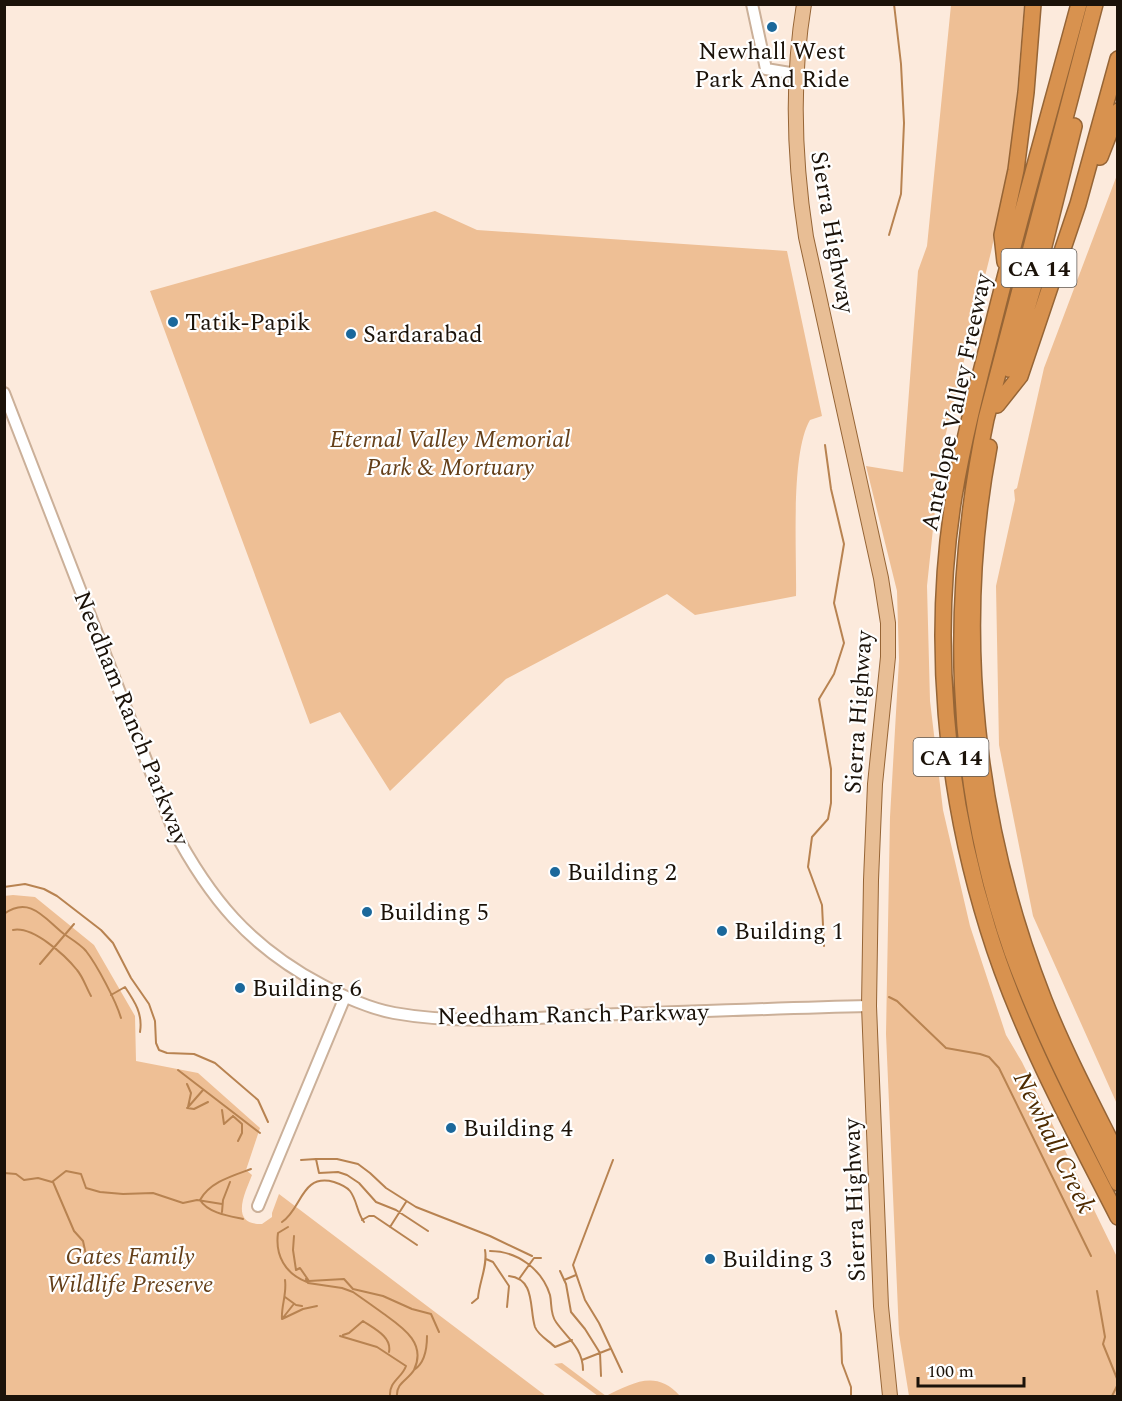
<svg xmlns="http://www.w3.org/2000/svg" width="1122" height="1401" font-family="Spectral,serif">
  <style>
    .green { fill: #eebf95 }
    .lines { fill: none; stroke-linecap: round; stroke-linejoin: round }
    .stream { stroke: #b88351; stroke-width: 2 }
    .minor-casing { stroke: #cbb099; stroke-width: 14 }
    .major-casing { stroke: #966536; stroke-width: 16 }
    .highway-casing { stroke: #966536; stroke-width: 18 }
    .minor { stroke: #fff; stroke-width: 10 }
    .major { stroke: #e8be95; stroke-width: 14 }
    .highway { stroke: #d8924f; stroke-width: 15 }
    .poi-dot { fill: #1b689b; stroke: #fff; stroke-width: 2 }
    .labels { text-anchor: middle; stroke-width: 4.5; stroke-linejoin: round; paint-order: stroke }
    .shield { fill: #fff; stroke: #5f5953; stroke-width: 1.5 }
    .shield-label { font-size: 22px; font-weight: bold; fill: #1b1209 }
    .poi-label { font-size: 24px; fill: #1b1209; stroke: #fff; text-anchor: start }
    .street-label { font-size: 24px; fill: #1b1209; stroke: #fff }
    .park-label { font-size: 24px; font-style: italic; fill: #643f19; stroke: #fff }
    .water-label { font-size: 26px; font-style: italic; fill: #4e2b01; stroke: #fff }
  </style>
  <rect width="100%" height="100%" fill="#fceadc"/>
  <path class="green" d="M951,5h73l-12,147 -21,100 -50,201 -14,133 3,115 13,109 27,116 36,109 16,27 95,195v139h-208l-10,-62 -13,-300 4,-217 9,-157 -2,-69 -31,-125 37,6 15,-201 9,-25z
    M1117,175l1,929h-1l-84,-188 -34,-171 -3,-159 19,-86 -1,-10 3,-2 27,-120z
    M435,211l42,19 310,21 35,165 -12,4c-20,34 -13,134 -14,176l-101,19 -28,-21 -161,85 -116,112 -50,-79 -30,12 -160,-433z
    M13,895l22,2 59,48 41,71 1,45 62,12 62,55 -14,42 6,5c-6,16 -24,50 10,49l10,-7v-4l7,-19 267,202h-541l-1,-500z
    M562,1363l44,33c27,-13 50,-27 74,0h-82l-44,-32z"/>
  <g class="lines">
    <path class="stream" d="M889,235l12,-41 3,-71 -3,-59 -7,-60
      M4,887l21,-3 19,5 13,7 44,34 12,13 18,35 18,26 6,17 1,22 3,7 8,3 27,1 21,9 43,37 10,22
      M4,914c26,-19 41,5 60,20 7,5 16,10 22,17 11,14 30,50 35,67
      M13,930c20,-4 52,25 64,40 6,7 9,17 14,26
      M824,946l-2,-41 -14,-38 4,-30 16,-18 3,-16v-34l-12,-70 15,-25 10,-31 -10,-40 10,-59 -13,-55 -6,-44
      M40,964l34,-40
      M111,995l14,-8c10,15 18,27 15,45
      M889,997l8,4 49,47 34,6 9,3 10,11 92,188
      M178,1070l82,63
      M187,1084l4,9 -3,14
      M189,1106l14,-16
      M187,1108l7,1 14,-7
      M222,1110l2,14
      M233,1116l9,8v9l-4,8
      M224,1124l9,-8
      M316,1159h21l21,5 12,9 16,15 30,19 74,29 42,20
      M301,1160l15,-1 3,14 19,-1 9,3 12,8 17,19 20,8 32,21
      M613,1160l-40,105 12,35 14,23 23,49
      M4,1173l12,1 8,6 14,-2 14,4 14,-11 15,3 5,14 14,4 23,2 30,-1 30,10 14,-3 25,4
      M53,1182l21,49 9,10 5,23
      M222,1212l1,-12 7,-18
      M243,1219c-14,-3 -35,-6 -43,-19 10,-18 32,-24 51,-31
      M362,1220l7,-4h5l43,29
      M282,1222c20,-13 19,-49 52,-40 6,2 12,4 16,9 7,9 7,22 14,31
      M288,1227l-10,6c-3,22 7,41 29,49
      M390,1227l16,-25
      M294,1236l-1,14 3,20 4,-2 9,13 35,-2 9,10 30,7 29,13 19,5 8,18
      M490,1251c27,0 52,18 60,44 2,9 0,19 6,27 11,16 27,26 27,48
      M486,1259l7,3 16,24 -2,21
      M560,1271l6,13 5,28 14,17 15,24 1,23
      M509,1276c27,3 20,33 26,51 3,8 14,14 20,20l17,-7
      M306,1279l2,4 34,5 11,4c10,7 20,14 31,22 18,13 43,29 30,56 -6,10 -18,13 -17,26
      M519,1279l15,-21h7
      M564,1280l12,-5
      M1097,1291l8,46 -2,7 15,37
      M285,1297l11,8 6,1
      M472,1303l6,-5c1,-15 10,-33 7,-48
      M836,1311l5,23 1,29 9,24v9
      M282,1319c-1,-13 5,-25 3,-39
      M282,1319l21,-10 14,-3
      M282,1319l11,-14
      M343,1335l6,-2 14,-12c12,8 29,16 26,31
      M340,1336l37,11 29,19c-4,12 -17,15 -16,30
      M582,1360l28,-11
      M414,1370c11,-7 13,-21 13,-34
      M1112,1396l6,-12"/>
    <g class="minor-casing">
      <path id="minor" d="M752,4l14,65 30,5
        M4,393l168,434c38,72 77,119 150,158 23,12 46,23 72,28 67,12 135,5 203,2 90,-3 181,-7 272,-9
        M258,1206l87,-209"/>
    </g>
    <g class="major-casing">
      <path id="major" d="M804,4c-13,79 -10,155 2,233l75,341 7,45v34l-13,127 -4,96 -2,126 12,300 9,90"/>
    </g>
    <g class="highway-casing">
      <path id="highway" d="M1079,4c-28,104 -58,208 -84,313 -15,59 -31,119 -41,179 -23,143 -9,295 34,433 31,101 82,194 130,288
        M1095,4l-109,415c-37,177 -34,361 26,533 29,80 68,155 106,231
        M1100,157l18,-46
        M1005,262l-3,-27 14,-65 10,-78 7,-88
        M1009,369l27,-91 38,-152
        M997,405l23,-29 58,-172 40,-145
        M989,447c-35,185 -14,378 55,553 21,53 48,104 74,156"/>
    </g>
    <use href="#minor" class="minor"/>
    <use href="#major" class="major"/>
    <use href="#highway" class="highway"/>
  </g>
  <g class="poi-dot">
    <circle cx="772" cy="27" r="6"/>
    <circle cx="173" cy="322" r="6"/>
    <circle cx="351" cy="334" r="6"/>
    <circle cx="555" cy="872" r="6"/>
    <circle cx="367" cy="912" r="6"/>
    <circle cx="722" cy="931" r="6"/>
    <circle cx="240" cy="988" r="6"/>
    <circle cx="451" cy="1128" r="6"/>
    <circle cx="710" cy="1259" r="6"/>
  </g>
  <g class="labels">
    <g class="shield">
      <rect x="1001.5" y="249" width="75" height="38" rx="4.5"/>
      <rect x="913.5" y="738" width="75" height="38" rx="4.5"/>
    </g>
    <g class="shield-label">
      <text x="1039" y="276">CA 14</text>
      <text x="951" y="765">CA 14</text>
    </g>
    <g class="poi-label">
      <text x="772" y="59" text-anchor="middle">Newhall West<tspan x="772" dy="28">Park And Ride</tspan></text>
      <text x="185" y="330">Tatik-Papik</text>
      <text x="363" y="342">Sardarabad</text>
      <text x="567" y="880">Building 2</text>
      <text x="379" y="920">Building 5</text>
      <text x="734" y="939">Building 1</text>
      <text x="252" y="996">Building 6</text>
      <text x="463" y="1136">Building 4</text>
      <text x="722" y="1267">Building 3</text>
    </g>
    <g class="street-label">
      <text transform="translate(833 232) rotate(80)" y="8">Sierra Highway</text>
      <text transform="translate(956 402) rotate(-78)" y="8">Antelope Valley Freeway</text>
      <text transform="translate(858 712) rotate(-86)" y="8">Sierra Highway</text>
      <text transform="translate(132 718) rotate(68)" y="8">Needham Ranch Parkway</text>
      <text transform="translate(573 1014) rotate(-1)" y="8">Needham Ranch Parkway</text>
      <text transform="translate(854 1200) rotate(-92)" y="8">Sierra Highway</text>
    </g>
    <g class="park-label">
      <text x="450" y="447">Eternal Valley Memorial<tspan x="450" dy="28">Park &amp; Mortuary</tspan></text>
      <text x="130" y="1264">Gates Family<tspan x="130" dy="28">Wildlife Preserve</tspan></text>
    </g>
    <g class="water-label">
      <text transform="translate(1055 1142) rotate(64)" y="9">Newhall Creek</text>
    </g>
  </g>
  <rect width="1122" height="1401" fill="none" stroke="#1b1209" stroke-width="12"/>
  <path d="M918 1377v9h106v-9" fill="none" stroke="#1b1209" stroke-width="3"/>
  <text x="927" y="1377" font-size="18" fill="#1b1209" stroke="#ffffff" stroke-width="4.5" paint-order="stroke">100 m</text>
</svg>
